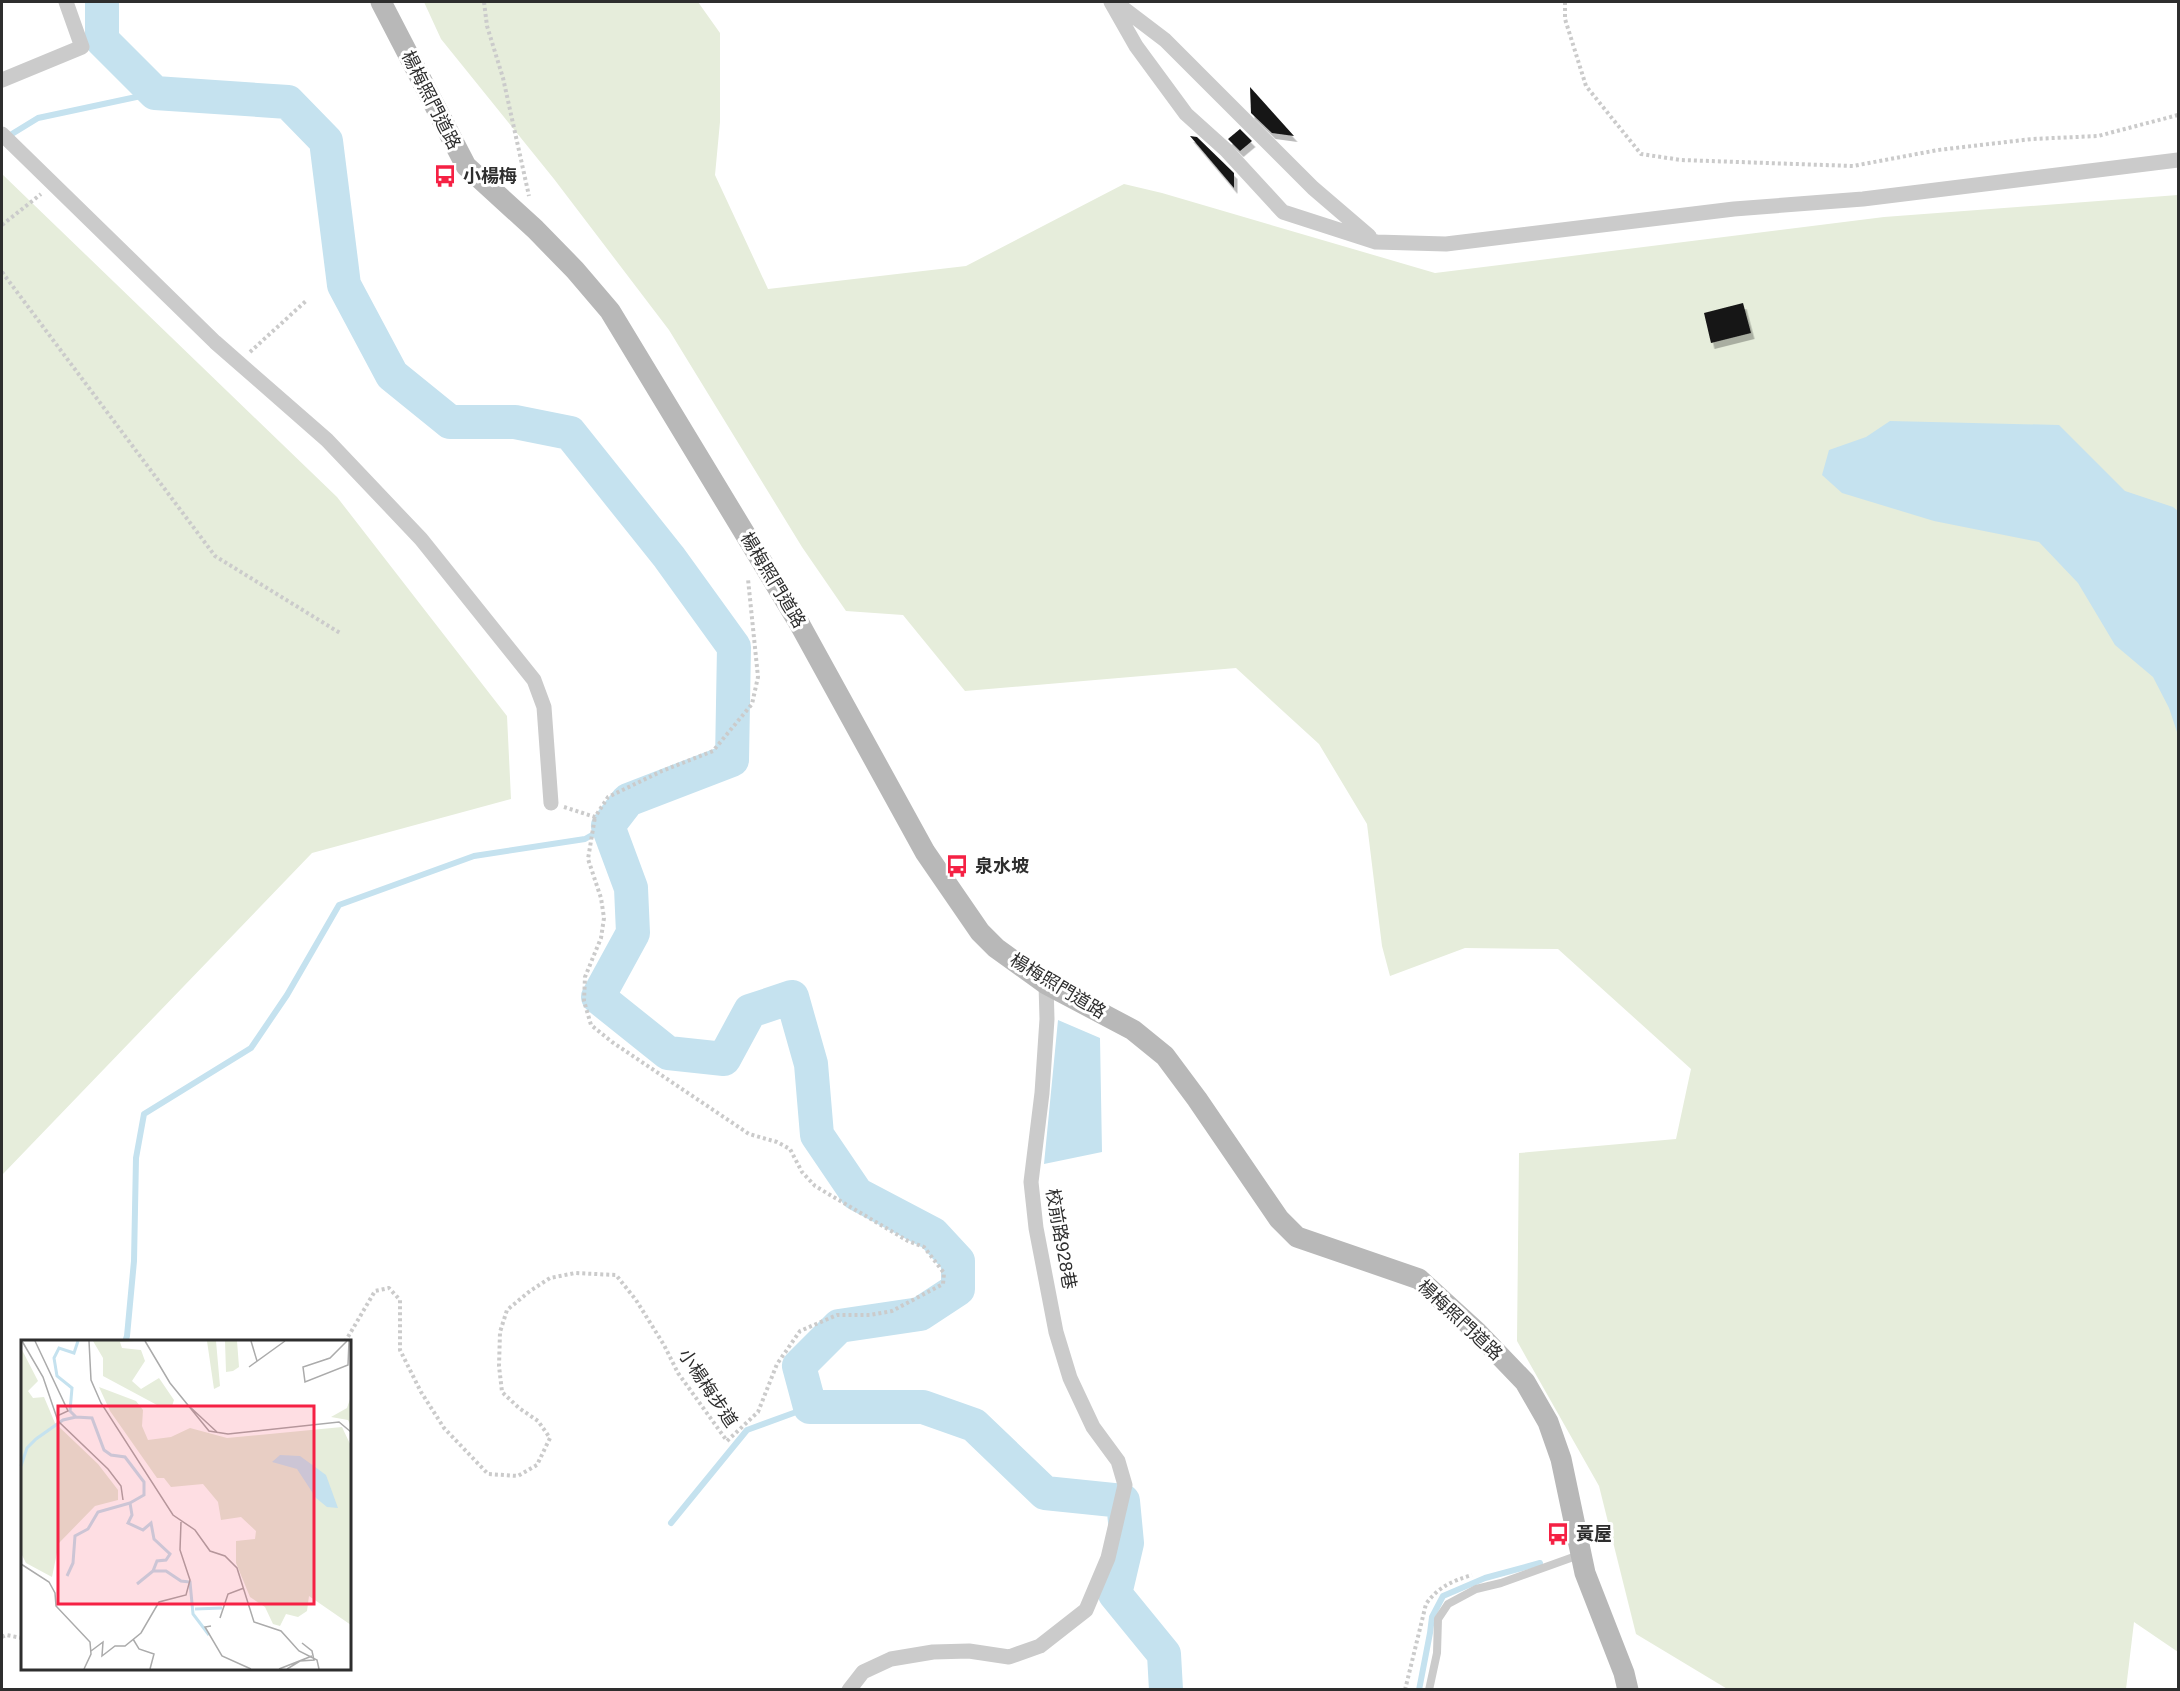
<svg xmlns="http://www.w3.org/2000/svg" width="2180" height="1691" font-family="Arial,'Noto Sans TC',sans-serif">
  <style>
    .green { fill: #e6eddb }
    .water { fill: #c5e2ef }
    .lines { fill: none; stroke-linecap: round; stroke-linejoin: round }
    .stream { stroke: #c5e2ef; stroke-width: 6 }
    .river { stroke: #c5e2ef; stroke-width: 34 }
    .building { fill: #151515; filter: url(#shadow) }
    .path { stroke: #cbcbcb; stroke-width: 4; stroke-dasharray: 3 3; stroke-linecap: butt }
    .lane { stroke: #cbcbcb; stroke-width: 8 }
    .street { stroke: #cbcbcb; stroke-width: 15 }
    .secondary { stroke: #b8b8b8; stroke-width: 21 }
    .labels { text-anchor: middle; stroke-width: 6; stroke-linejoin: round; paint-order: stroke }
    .street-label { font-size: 18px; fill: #2e2e2e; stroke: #fff }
    .poi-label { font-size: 18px; font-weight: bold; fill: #2e2e2e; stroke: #fff; text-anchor: start }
    .inset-river { fill: none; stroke: #c5e2ef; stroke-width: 3 }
    .inset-road { fill: none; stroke: #ababab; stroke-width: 1.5 }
    .view { fill: #f52144; fill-opacity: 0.15; stroke: #f52144; stroke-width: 3 }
    .inset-edge { fill: none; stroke: #2e2e2e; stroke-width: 3 }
  </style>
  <defs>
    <filter id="shadow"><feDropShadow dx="3.5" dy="6" stdDeviation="0" flood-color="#0004"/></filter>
  </defs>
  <rect width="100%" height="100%" fill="#fff"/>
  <path class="green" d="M424,2h274l22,31v89l-5,53 53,114 198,-23 158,-82 38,9 273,80 449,-56 294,-22v1457l-44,-30 -8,67 -397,1 -93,-56 -37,-148 -82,-145 2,-188 157,-14 15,-70 -133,-120 -93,-1 -75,28 -8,-30 -15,-122 -48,-80 -83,-76 -271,23 -62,-76 -57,-4 -44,-64 -133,-217 -115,-151 -113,-140z
    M2,174l335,323 170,219 4,83 -199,54 -310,322z"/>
  <path class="water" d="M1890,421l169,4 66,66 48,16 5,4v224l-9,-27 -16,-31 -38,-32 -37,-62 -39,-41 -105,-21 -92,-28 -20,-18 7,-25 37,-13z
    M1058,1020l42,18 2,114 -58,12z"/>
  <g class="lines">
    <path class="stream" d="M7,137l31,-19 117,-25
      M125,1342l2,-6 7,-75 2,-103 8,-44 107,-66 36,-53 52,-90 135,-49 111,-17 23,-13
      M671,1523l76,-93 63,-23
      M1419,1690l11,-57 2,-16 11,-21 42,-18 55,-15"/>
    <path class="river" d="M102,2v38l53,53 133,9 38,39 18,144 48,90 58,47h65l55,11 99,124 65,90 -2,113 -104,40 -20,26 23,62 2,45 -35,64 70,56 56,6 26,-48 42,-14 19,67 6,71 40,59 76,40 25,27v28l-38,25 -81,12 -40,40 11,41h113l51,18 71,68 78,8 4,42 -12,51 49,60 2,36"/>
  </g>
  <path class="building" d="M1250,87l44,49 -22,-3 -21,-20z
    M1240,129l12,12 -12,10 -12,-12z
    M1190,136l7,1 37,36v15z
    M1743,303l8,30 -40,10 -7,-30z"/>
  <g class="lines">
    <path class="path" d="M484,2l3,24 16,52 26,118
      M1565,2v17l21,67 55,68 40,6 172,6 85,-16 94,-11 66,-3 80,-21
      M2,225l39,-31
      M2,272l213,284 125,77
      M250,352l57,-52
      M564,807l31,10 13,-20 54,-26 51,-20 39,-47 6,-27 -10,-98
      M345,1342l30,-51 14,-3 11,12v50l21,42 23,36 44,46 30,2 19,-11 13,-27 -12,-17 -19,-13 -17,-16 -3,-26 1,-34 7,-22 23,-19 20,-13 25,-5 41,2 20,25 28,45 14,28 49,68 31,-29 19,-48 23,-33 37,-16h33l22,-4 51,-27 1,-11 -20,-26 -16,-6 -93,-55 -13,-14 -12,-23 -13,-7 -28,-8 -137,-92 -21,-17 -7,-24 1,-24 16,-39 3,-20 -3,-20 -13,-39 7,-42
      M2,1637l4,-2 16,3
      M1405,1690l21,-86c12,-17 26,-23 46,-29"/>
    <path class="lane" d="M1429,1690l8,-37 1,-34 10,-15 28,-15 25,-6 78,-28"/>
    <path class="street" d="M1111,2l25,44 50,68 40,36 57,62 93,30 70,2 288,-35 129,-10 315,-39
      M1115,2l50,38 148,148 56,48
      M2,80l80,-33 -16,-45
      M2,134l213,208 112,98 94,99 113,141 10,27 7,96
      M849,1690l14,-18 28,-13 42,-7 36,-1 40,6 31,-11 46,-36 22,-52 17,-73 -7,-24 -25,-34 -23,-49 -14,-46 -20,-104 -5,-46 11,-89 5,-74 -1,-35"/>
    <path class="secondary" d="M381,2l85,164 69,63 40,41 35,41 189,312 126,229 55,80 16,16 50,36 87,46 32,26 32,43 82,120 18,18 122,42 58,53 48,50 23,40 13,37 24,114 39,100 4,17"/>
  </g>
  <defs>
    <g id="bus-bare" transform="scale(1.8)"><path d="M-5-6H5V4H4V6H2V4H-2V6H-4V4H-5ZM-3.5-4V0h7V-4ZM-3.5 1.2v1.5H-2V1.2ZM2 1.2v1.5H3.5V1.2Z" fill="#f52144" stroke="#fff" stroke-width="2.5" paint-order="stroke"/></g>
  </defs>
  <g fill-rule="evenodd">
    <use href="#bus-bare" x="445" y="176"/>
    <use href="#bus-bare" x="957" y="866"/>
    <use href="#bus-bare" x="1558" y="1534"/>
  </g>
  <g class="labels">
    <g class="street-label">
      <text transform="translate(431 100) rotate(63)" y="6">楊梅照門道路</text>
      <text transform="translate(773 580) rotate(59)" y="6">楊梅照門道路</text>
      <text transform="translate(1058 986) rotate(31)" y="6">楊梅照門道路</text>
      <text transform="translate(1061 1239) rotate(80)" y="6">校前路928巷</text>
      <text transform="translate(1460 1320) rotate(43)" y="6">楊梅照門道路</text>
      <text transform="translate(708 1388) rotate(56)" y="6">小楊梅步道</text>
    </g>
    <g class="poi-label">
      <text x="463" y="182">小楊梅</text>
      <text x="975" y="872">泉水坡</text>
      <text x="1576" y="1540">黃屋</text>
    </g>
  </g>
  <g transform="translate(21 1340)">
    <rect width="330" height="330" fill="#fff"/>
    <path d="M72,1h42l-15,1 2,6 19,2 4,11 -13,20 9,8 18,-11 15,22 -2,6 -15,-1 -54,-29v-18zM186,1h9l4,45 -6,3zM204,1h12l2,26 -6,4 -7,1zM0,8l17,33 -10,10 5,7 11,-1 11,26 43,41 20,26v10l-23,6 -36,37 -7,34 -26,-14 -5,-10zM78,47l37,14 7,9 -1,16 6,14 23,-3 19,-9 37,10 115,-11 9,19v179l-42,-29 -2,15 -9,6 -12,-3 -6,12 -7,-2 -8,-17 -15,-10 -14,-34v-22l19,-2 1,-8 -15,-14 -20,3 -3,-18 -15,-18 -32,3 -7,-9h-7l-47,-67zM330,56v30l-3,-6 -17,-3 16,-9z" fill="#e6eddb"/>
    <path d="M259,115l20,1 26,19 12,33 -11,-1 -11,-9 -19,-29 -25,-7z" fill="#c5e2ef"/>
    <path class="inset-river" d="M57,1l-4,12 -15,-5 -5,10 3,18 15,12 -2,23 6,6 16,1 12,32 7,5 14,2 19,25v13l-14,8 2,12 -4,8 15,7 8,-7 3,16 16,15 -4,6 -9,1 -4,10h13l15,10 9,1 3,32 16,21M0,126l6,-18 9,-9 27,-19 13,-3M46,236l6,-13 2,-27 13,-7 10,-17 32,-9M116,244l16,-13M174,269l27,-1"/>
    <path class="inset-road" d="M1,1l21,36 15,44 50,48 13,17 2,14M14,1l33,70 -11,5M68,1l2,39 10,23 72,112 22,15 15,21 15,5 12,12 17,54 27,9 18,20 18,9 2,9M124,1l25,42 39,48 19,3 111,-12 12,10M230,1l6,20M326,1l-17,17 -27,9 2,15 43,-17 1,-24M228,27l36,-26M169,67l28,26M0,224l28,18 6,11 1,13 34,36 1,12 -7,15M199,278l8,-24 16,-6M190,286l-6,1 17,29 29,13M112,299l6,10 15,5 -4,15M70,311l12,-9 -1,14 13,-10h10l16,-13 18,-31 27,-7 4,-15 -10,-30 1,-28M258,329l33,-13M266,329l13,-8 14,-1 -2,-9 -10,-8"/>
    <path class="view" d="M37,66h256v198h-256z"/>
    <rect width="330" height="330" class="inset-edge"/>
  </g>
  <rect width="2180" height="1691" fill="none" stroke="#2e2e2e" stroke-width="6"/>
</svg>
